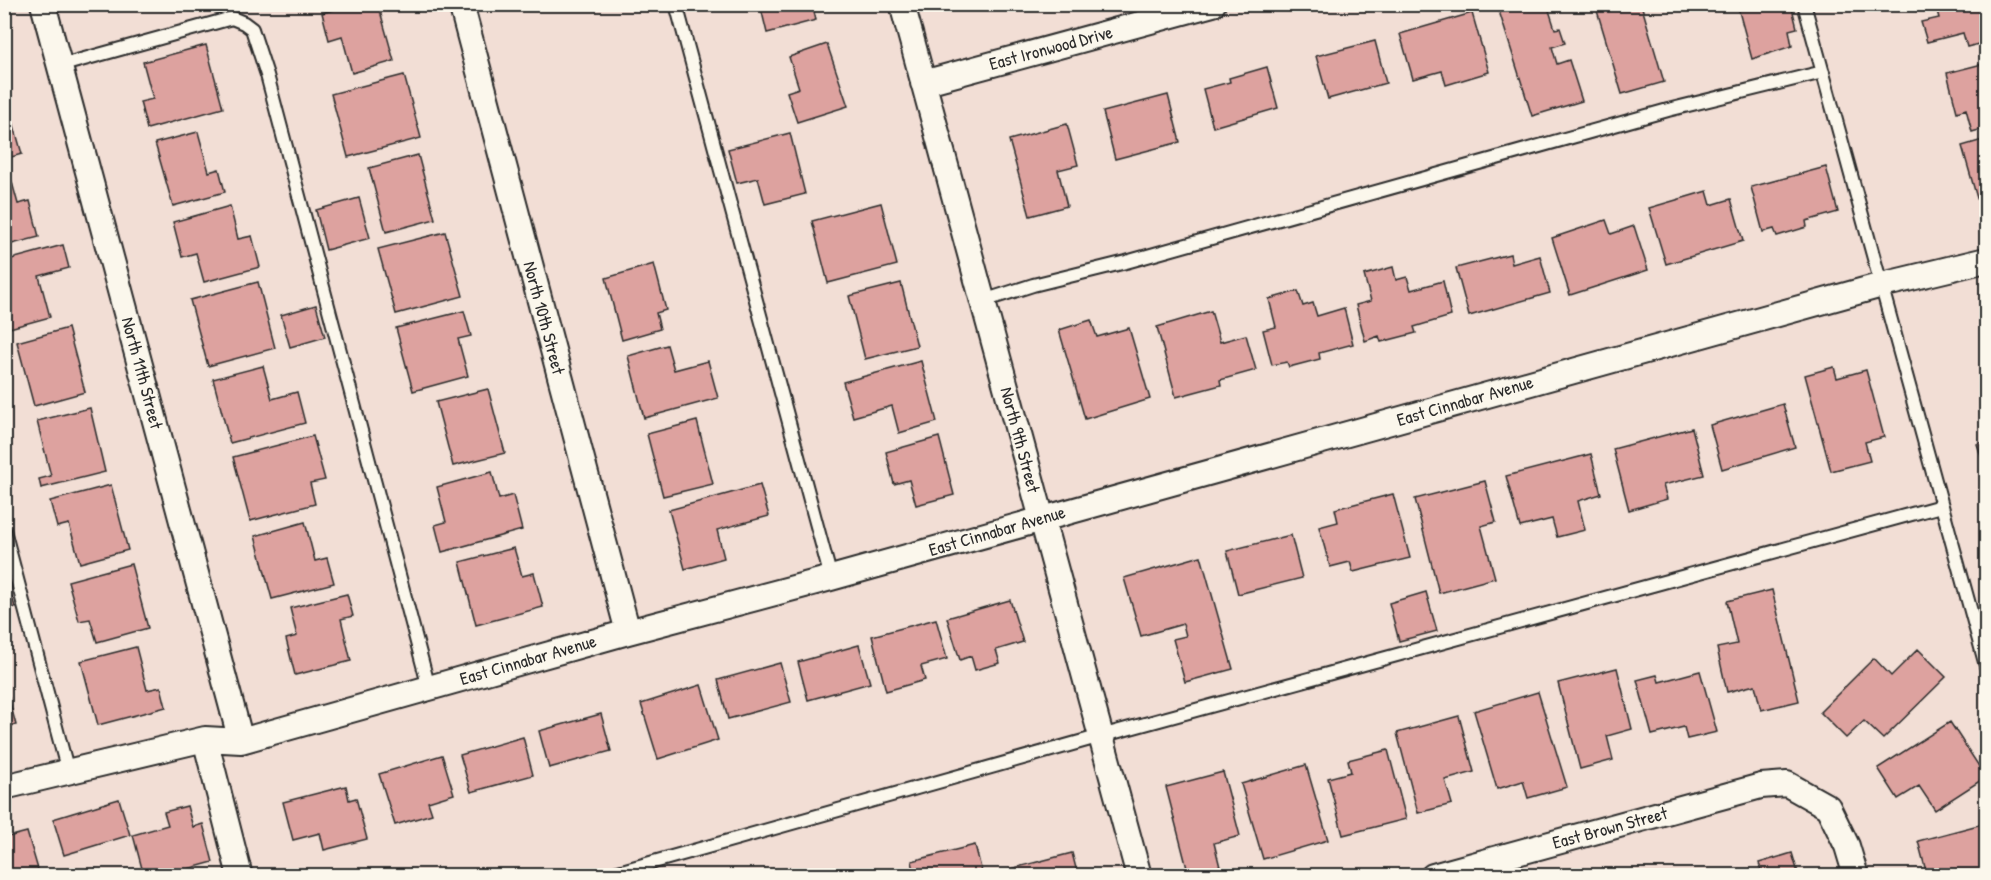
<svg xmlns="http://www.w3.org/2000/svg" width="1991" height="880" font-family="'Patrick Hand',sans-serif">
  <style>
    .building { fill: #dda29f; stroke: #2b2b2b; stroke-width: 1.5 }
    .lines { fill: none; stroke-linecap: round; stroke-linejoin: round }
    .lane-casing { stroke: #2b2b2b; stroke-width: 16 }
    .street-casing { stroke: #2b2b2b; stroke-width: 28 }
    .lane { stroke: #fbf7ec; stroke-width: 12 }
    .street { stroke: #fbf7ec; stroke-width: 24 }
    .labels { text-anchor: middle; stroke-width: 4.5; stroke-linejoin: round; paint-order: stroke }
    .street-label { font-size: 18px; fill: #2b2b2b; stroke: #fbf7ec }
  </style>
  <rect width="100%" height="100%" fill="#f2ded5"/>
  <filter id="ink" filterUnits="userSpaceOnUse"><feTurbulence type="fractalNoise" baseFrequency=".0167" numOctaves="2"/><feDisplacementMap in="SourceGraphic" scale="12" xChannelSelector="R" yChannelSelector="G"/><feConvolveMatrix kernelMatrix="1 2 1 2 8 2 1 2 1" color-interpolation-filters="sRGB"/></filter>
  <g filter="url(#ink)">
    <path class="building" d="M354,4h24l16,57 -42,12 -10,-37 -13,4 -7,-27z
      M760,4h52l4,16 -49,13z
      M1521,4h26l8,25 5,-1 5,15 -13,4 5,17 12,-4 13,41 -50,15 -33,-105z
      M1595,4h46l23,78 -42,12z
      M1737,4h54l6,24 -8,2 3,16 -40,13z
      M1935,4h48l3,14v24l-19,5 -4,-14 -36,9 -6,-20 18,-4z
      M1472,13l17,59 -43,13 -4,-14 -29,8 -13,-45z
      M1375,41l11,42 -58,16 -12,-43z
      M827,44l21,62 -51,16 -10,-30 12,-4 -10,-31z
      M206,45l17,63 -76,21 -7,-27 13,-3 -10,-37z
      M1986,63v65l-14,4 -6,-23 -9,3 -10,-39z
      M1267,67l11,41 -65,19 -10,-38 27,-7 -1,-4z
      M404,75l17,63 -73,19 -17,-63z
      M4,90l18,64 -18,5z
      M1168,95l12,47 -65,17 -12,-47z
      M1067,124l11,41 -20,5 9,36 -37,10 -21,-76z
      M198,132l11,40 10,-3 6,23 -52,14 -18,-63z
      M790,133l15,61 -40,10 -7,-26 -21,5 -9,-34z
      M1986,139v64l-7,2 -17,-59z
      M418,155l17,64 -49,13 -17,-64z
      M1826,167l12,45 -32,9 1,6 -30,9 -3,-7 -11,3 -12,-45z
      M10,175l8,29 12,-3 9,36 -35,9v-69z
      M1707,191l4,14 20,-6 12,42 -77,23 -17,-56z
      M359,198l11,40 -44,12 -10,-40z
      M881,203l16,62 -69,18 -16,-62z
      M230,206l8,33 14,-3 8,31 -56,15 -8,-29 -14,4 -9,-35z
      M1606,220l5,14 23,-8 14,44 -78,25 -18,-57z
      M445,232l18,64 -67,18 -18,-65z
      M63,245l6,23 -30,8 11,41 -44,12 -2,-68z
      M1510,254l2,10 28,-8 10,37 -81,23 -13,-48z
      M654,264l12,46 -10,3 4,16 -38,11 -16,-62z
      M1393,267l3,13 11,-3 4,13 32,-9 8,35 -37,11 2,6 -35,9 -2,-6 -14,5 -9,-36 15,-4 -7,-26z
      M258,282l17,66 -67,18 -18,-66z
      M901,283l16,63 -52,13 -16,-63z
      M1298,291l5,15 10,-3 4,13 27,-8 9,36 -34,9 1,6 -31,8 -2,-5 -15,3 -9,-35 13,-3 -7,-28z
      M316,305l9,32 -35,10 -9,-32z
      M464,311l7,25 -13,3 10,37 -55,15 -17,-63z
      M1211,311l9,31 26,-7 10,35 -36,10 1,5 -45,12 -19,-70z
      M1091,320l6,17 32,-9 21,71 -65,20 -26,-89z
      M68,328l17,64 -51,14 -17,-64z
      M667,345l7,25 34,-9 10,37 -74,20 -16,-62z
      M921,361l16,61 -38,11 -7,-27 -39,11 -10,-35z
      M263,366l9,33 25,-7 8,31 -75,20 -17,-64z
      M1834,367l3,11 29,-8 18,67 -19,5 5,19 -39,10 -26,-96z
      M488,389l17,64 -52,13 -17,-64z
      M1783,404l12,43 -73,22 -12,-44z
      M90,408l15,64 -64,16 -2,-9 12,-3 -14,-55z
      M697,421l16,63 -50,12 -16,-62z
      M1692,428l12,47 -41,10 4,14 -38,11 -16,-61z
      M313,436l12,44 -15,3 5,21 -65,17 -17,-64z
      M939,437l15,58 -38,10 -7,-25 -15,4 -8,-32z
      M1986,441v28h-1l-8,-25z
      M1591,454l10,40 -23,7 7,29 -28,7 -5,-18 -32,8 -14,-51z
      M492,472l7,27 14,-4 9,35 -80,22 -7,-27 11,-3 -9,-35z
      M1485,481l11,41 -15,4 14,52 -56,15 -24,-94z
      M111,485l17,65 -48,13 -11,-39 -12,3 -7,-26z
      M760,485l9,31 -52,14 7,28 -39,11 -16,-59z
      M1393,494l17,64 -57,14 -3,-10 -20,5 -11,-40 19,-5 -3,-13z
      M305,522l10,39 12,-3 7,25 -62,16 -17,-63z
      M1291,535l11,43 -64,16 -11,-43z
      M514,548l8,28 12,-3 9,34 -67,18 -16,-63z
      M1201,556l32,113 -48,13 -12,-43 13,-3 -3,-12 -42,12 -17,-58z
      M131,564l17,64 -51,14 -7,-23 -11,2 -11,-40z
      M4,571l11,36 -11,3z
      M1772,590l27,111 -38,9 -6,-25 -28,7 -10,-44 20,-4 -10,-43z
      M1426,592l11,39 -38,10 -10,-38z
      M347,594l6,22 -12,3 10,42 -56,14 -9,-36 11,-3 -7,-28z
      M1010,600l13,42 -27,8 4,13 -25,7 -4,-14 -11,4 -13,-42z
      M936,619l11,40 -26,7 4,14 -39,11 -14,-55z
      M859,645l11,38 -62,17 -10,-38z
      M136,647l11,43 14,-3 5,20 -68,18 -17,-64z
      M1918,649l28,28 -63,62 -19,-18 -18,17 -26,-26 54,-54 17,18z
      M780,663l11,39 -63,17 -10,-39z
      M1617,668l15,61 -25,7 6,24 -33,9 -22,-86z
      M1700,671l17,61 -30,7 -3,-12 -32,8 -15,-55 20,-5 2,7z
      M4,680l12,45 -12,3z
      M701,685l17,55 -60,19 -17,-55z
      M1538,692l29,95 -39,11 -5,-17 -26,8 -23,-78z
      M601,714l10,37 -62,17 -10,-37z
      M1459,716l15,56 -29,8 7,24 -34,9 -21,-80z
      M1950,722l36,55 -51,33 -16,-24 -21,13 -20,-31z
      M523,737l10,38 -62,17 -11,-37z
      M1388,750l18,69 -63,16 -15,-57 23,-6 -3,-12z
      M442,755l12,39 -26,8 4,12 -37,11 -16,-51z
      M1306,765l22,75 -65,19 -22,-75z
      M1223,772l17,64 -26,7 6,24 -31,9 -23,-89z
      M346,786l3,14 7,-2 11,41 -43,11 -4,-17 -27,7 -10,-38z
      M119,799l11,36 -66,20 -11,-36z
      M187,806l6,21 10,-3 10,38 -51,14h-18l-11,-41 35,-10 -4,-13z
      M1986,823v53h-35l-2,-7 -22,6 -9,-34z
      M27,832l13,44h-30l-6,-20v-18z
      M975,845l8,31h-68l-3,-15z
      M1072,853l6,23h-66l-2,-7z
      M1792,853l7,23h-36l-4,-13z
      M1712,871l1,5h-19z"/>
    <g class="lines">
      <g class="lane-casing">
        <path id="lane" d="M676,4l155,574
          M1804,4l182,662
          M59,66l173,-48 12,5 8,6 15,46 162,613
          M983,301l50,-16 93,-23 542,-152 155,-38
          M4,530l64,242
          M604,876l497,-140 840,-230"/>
      </g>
      <g class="street-casing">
        <path id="street" d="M43,4l198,737
          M461,4l167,628
          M902,4l237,872
          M923,83l290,-79
          M205,739l35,137
          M4,787l201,-48 36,2 387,-109 203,-54 1051,-293 104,-25
          M1433,876l328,-90 26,-2 41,23 19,39 9,30"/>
      </g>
      <use href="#lane" class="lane"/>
      <use href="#street" class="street"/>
    </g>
  </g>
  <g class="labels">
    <g class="street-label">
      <text transform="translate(1051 48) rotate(-15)" y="6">East Ironwood Drive</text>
      <text transform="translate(544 318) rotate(75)" y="6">North 10th Street</text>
      <text transform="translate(142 373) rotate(75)" y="6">North 11th Street</text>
      <text transform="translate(1465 401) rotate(-16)" y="6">East Cinnabar Avenue</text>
      <text transform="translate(1020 440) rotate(75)" y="6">North 9th Street</text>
      <text transform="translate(997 531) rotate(-16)" y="6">East Cinnabar Avenue</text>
      <text transform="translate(528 660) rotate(-16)" y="6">East Cinnabar Avenue</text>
      <text transform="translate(1610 828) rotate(-15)" y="6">East Brown Street</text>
    </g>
  </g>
  <rect width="1991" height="880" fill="none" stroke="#fbf7ec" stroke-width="24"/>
  <rect x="12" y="12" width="1967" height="856" fill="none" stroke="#2b2b2b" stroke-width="2" filter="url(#ink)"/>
</svg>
